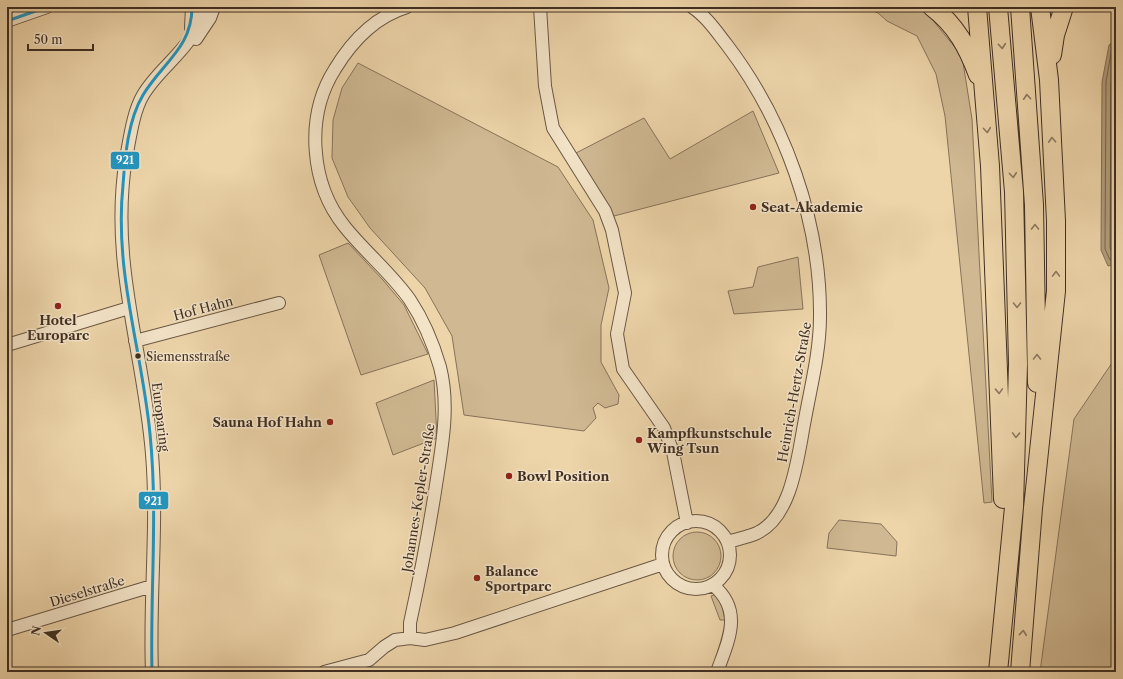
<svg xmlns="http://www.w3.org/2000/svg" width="1123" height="679" font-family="'Libre Caslon Text',serif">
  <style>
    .green { fill: #cfb892; stroke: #87735a }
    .water { fill: #b29c7b; stroke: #847058 }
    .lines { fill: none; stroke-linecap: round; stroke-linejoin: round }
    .shore { stroke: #78654f; stroke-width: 1 }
    .minor-casing { stroke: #6a5844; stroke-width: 14 }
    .highway-casing { stroke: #3f2e23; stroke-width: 20 }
    .minor { stroke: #f3e3c7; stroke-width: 12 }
    .highway { stroke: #edd4a9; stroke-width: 18 }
    .bus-1-casing { stroke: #f3e3c7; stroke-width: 6 }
    .bus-1 { stroke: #2395bf; stroke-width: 3 }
    .oneway { stroke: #8d795f }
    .poi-dot { fill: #8f2418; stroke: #f3e3c7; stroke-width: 1.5 }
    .bus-dot { fill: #3f2e23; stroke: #f3e3c7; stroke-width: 1.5 }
    .labels { text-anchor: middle; stroke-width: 3; stroke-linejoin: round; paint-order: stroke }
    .bus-label { font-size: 12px; fill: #3f2e23; stroke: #f3e3c7; text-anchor: start }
    .poi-label { font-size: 13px; font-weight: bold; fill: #3f2e23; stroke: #f3e3c7; text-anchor: start }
    .street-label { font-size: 13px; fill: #3f2e23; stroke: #f3e3c7 }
    .line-badge { stroke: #f3e3c7; stroke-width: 1.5 }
    .badge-label { font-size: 11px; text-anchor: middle; font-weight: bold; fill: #fff }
  </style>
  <rect width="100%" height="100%" fill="#edd4a9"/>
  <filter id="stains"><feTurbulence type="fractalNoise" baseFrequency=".005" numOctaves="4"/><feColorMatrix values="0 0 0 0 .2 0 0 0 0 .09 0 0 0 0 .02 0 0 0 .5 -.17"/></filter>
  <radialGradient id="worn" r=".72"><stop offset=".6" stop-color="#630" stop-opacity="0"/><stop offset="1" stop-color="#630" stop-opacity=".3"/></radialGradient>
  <path class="green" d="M863,7h51l13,6 35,43 10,63 20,383 -8,1 -39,-387 -9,-42 -19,-38 -30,-15 -9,-8z
    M358,63l200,104 35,53 16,68 -8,37v37l18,33 -1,9 -13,4 -7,-5 -5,5 3,10 -12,13 -120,-16 -12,-79 -27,-48 -55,-60 -22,-31 -16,-39 1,-38 9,-32z
    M753,111l26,62 -165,43 -38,-63 68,-35 26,41z
    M348,243l35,37 21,25 24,49 -67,21 -42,-120z
    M798,257l5,52 -69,5 -6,-23 25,-4 5,-20z
    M1116,357v315h-76l34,-253z
    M434,380l3,58 -44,17 -17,-52z
    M839,520l42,4 16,18 -1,14 -69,-8 2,-15z
    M673 556a24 24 0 1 1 48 0a24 24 0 1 1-48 0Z
    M717,594l5,12 3,14h-5l-9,-24z"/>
  <path class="water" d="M1116,39v225l-8,2 -7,-16 1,-168 7,-37z"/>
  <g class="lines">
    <path class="shore" d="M1116,44l-4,3 -6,35 -1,167 5,11h6
      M1116,55l-5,28 -1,165 3,6 3,1"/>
    <g class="minor-casing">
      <path id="minor" d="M407,7c-33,10 -55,34 -72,62 -30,47 -25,115 10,158 20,25 47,47 65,73 14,21 23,43 30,67 10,39 2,79 -4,118 -7,46 -16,92 -26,138v15
        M540,7l5,79 8,42 52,83 7,19 13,63 -8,41 6,35 41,59 9,24 14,71
        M692,7c14,9 24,24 35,38 57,75 94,176 93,272 0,34 -9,69 -15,102 -7,35 -12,97 -48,114 -9,4 -20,6 -29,9
        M7,21l40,-14
        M191,28l1,-21
        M196,39l14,-21 4,-11
        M135,341l144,-38
        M7,345l122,-37
        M662 555a34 34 0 1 1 68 0a34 34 0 1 1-68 0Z
        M713,585c31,26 15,56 4,87
        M7,630l145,-44
        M152,672c-3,-73 6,-146 0,-218 -8,-102 -43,-191 -26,-296 4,-20 7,-46 17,-63 18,-31 56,-50 59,-88
        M324,672l45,-12 15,-13 11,-7 15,-2 15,2 30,-7 208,-69"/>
    </g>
    <g class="highway-casing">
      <path id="highway" d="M932,7c24,18 36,41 46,68
        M977,7l13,159 13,333
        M1020,7l14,198 3,178
        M1052,55l3,-20 9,-28
        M998,672l16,-165 4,-143 -4,-172 -16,-185
        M1020,672l13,-164 23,-217v-70l-7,-141 -9,-73"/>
    </g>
    <use href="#minor" class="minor"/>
    <use href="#highway" class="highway"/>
    <g class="bus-1-casing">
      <path id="bus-1" d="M7,21l40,-14
        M152,672c-2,-79 6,-159 -2,-238 -8,-84 -36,-162 -27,-249 2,-29 5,-65 20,-90 19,-32 49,-47 49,-88"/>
    </g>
    <use href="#bus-1" class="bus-1"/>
  </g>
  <defs><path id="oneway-chevron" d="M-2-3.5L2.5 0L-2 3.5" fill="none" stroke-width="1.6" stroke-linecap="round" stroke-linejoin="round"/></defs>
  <g class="oneway">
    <use href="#oneway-chevron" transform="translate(1002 46) rotate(85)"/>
    <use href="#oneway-chevron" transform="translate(1027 97) rotate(-94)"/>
    <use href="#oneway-chevron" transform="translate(987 130) rotate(85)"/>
    <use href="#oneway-chevron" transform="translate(1052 140) rotate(-93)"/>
    <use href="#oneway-chevron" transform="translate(1013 175) rotate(85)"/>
    <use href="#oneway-chevron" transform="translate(1035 227) rotate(-91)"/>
    <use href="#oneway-chevron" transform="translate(1056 274) rotate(-90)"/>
    <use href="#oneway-chevron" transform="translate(1017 305) rotate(89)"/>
    <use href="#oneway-chevron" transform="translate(1037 357) rotate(-90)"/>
    <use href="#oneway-chevron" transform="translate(999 391) rotate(88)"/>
    <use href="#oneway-chevron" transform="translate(1016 435) rotate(92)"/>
    <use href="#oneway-chevron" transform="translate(1023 633) rotate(-85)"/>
  </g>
  <g class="poi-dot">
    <circle cx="753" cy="207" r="4"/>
    <circle cx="58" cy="306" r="4"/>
    <circle cx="330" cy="422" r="4"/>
    <circle cx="639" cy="440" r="4"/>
    <circle cx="509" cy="476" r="4"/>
    <circle cx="477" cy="578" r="4"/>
  </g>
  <circle class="bus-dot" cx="138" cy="356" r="3.5"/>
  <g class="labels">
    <g class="bus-label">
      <text x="146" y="361">Siemensstraße</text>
    </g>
    <g class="poi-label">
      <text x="761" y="212">Seat-Akademie</text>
      <text x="58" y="325" text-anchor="middle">Hotel<tspan x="58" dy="15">Europarc</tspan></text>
      <text x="322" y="427" text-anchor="end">Sauna Hof Hahn</text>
      <text x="647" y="438">Kampfkunstschule<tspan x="647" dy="15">Wing Tsun</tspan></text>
      <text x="517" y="481">Bowl Position</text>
      <text x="485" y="576">Balance<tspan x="485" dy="15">Sportparc</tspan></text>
    </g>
    <g class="street-label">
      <text transform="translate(203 308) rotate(-15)" y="5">Hof Hahn</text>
      <text transform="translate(794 392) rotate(-80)" y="5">Heinrich-Hertz-Straße</text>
      <text transform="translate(161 417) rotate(83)" y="5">Europaring</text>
      <text transform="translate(418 498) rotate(-81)" y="5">Johannes-Kepler-Straße</text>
      <text transform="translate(87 591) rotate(-17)" y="5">Dieselstraße</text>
    </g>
  </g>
  <g class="line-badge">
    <rect x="110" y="151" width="30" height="19" rx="4" fill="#2395bf"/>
    <rect x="138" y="491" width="31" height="19" rx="4" fill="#2395bf"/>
  </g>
  <g class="badge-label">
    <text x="125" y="164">921</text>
    <text x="153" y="505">921</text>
  </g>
  <rect width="1123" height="679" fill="none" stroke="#edd4a9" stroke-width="24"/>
  <rect x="8" y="8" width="1107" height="663" fill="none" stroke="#3f2e23" stroke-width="2"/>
  <rect x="12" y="12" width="1099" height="655" fill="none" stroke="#3f2e23"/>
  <g transform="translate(46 633) rotate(283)" stroke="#f3e3c7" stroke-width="3" paint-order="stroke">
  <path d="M0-3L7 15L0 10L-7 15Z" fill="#3f2e23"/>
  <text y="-6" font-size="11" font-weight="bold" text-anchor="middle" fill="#3f2e23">N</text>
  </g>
  <path d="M28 44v6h65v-6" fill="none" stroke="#3f2e23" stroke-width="2"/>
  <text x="34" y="44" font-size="12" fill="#3f2e23" stroke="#f3e3c7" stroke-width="3" paint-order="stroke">50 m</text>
  <rect width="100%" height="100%" filter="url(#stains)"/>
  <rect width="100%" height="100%" fill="url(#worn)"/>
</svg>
